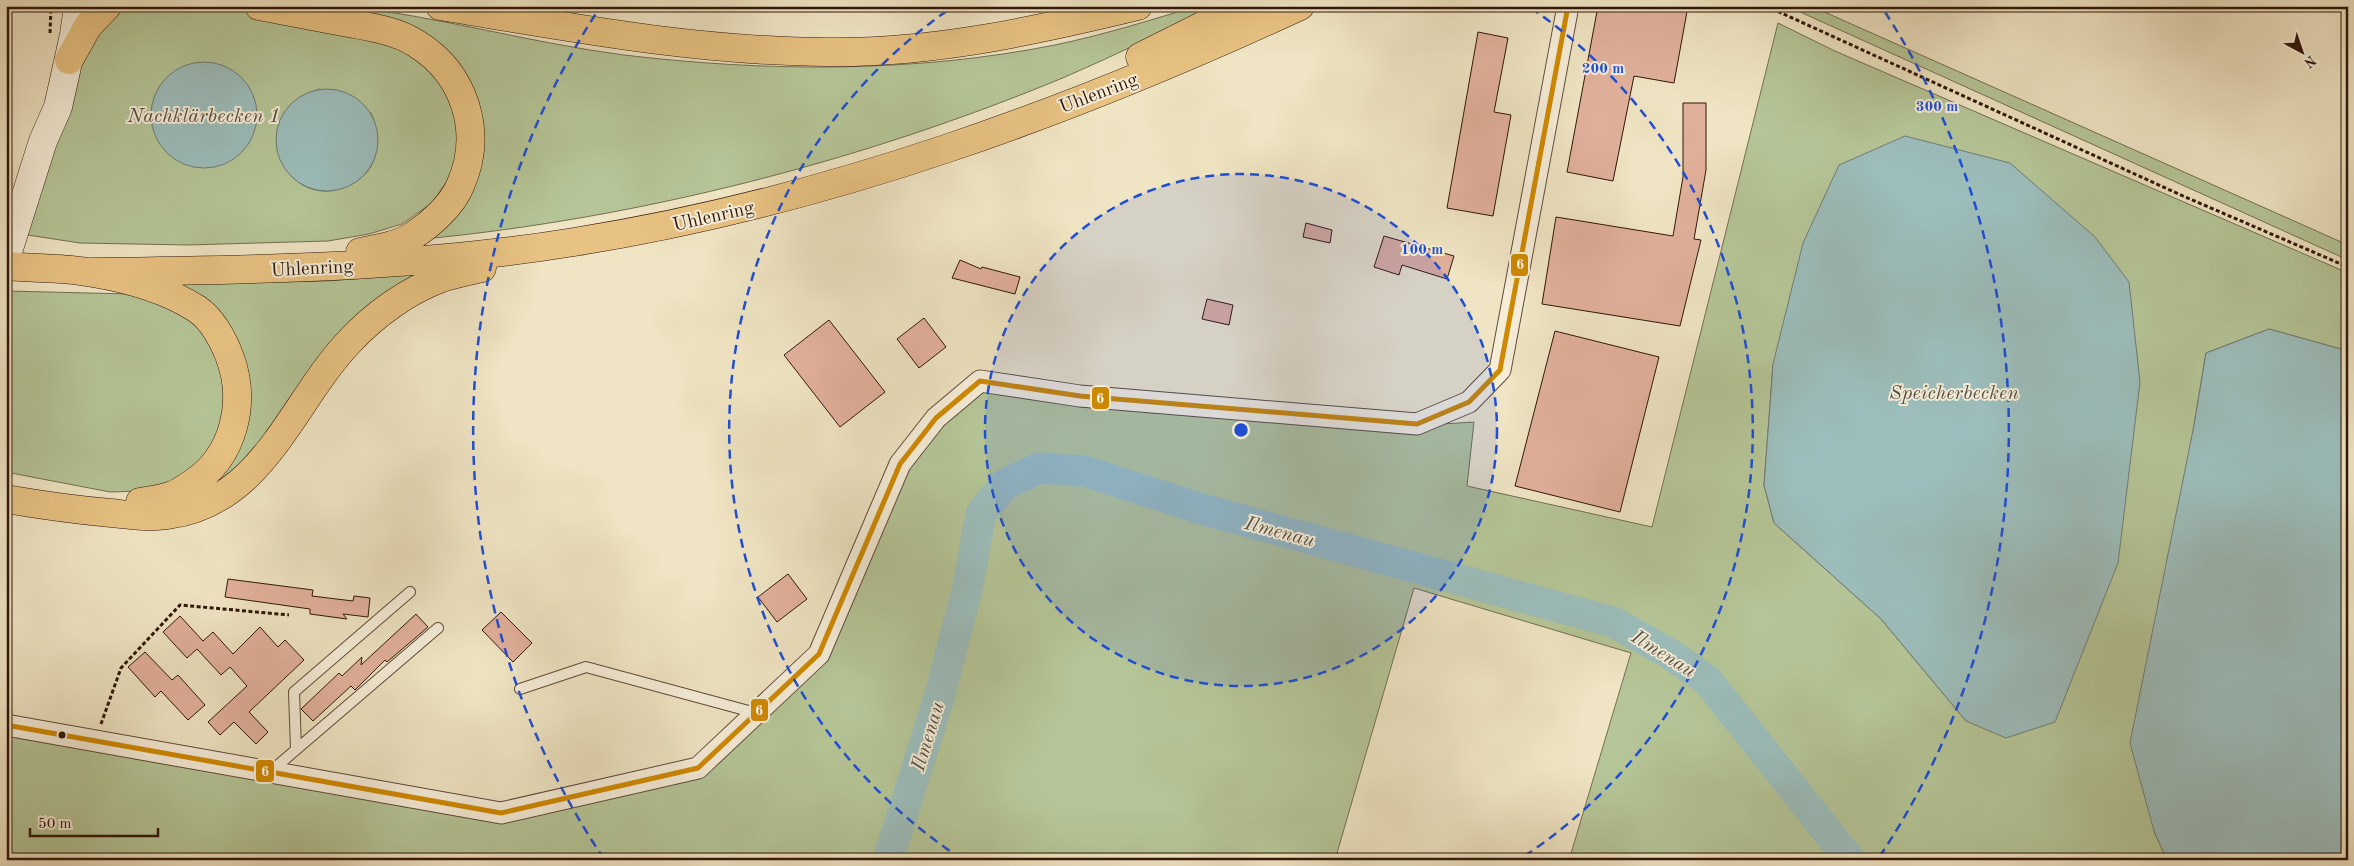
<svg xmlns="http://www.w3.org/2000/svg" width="2354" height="866" font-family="'Old Standard TT',serif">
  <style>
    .green { fill: #b5c597; stroke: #726e50; fill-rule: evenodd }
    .water { fill: #9cbdbb; stroke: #717a74 }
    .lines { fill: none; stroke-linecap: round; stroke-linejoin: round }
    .river { stroke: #9cbdbb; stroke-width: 31 }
    .building { fill: #e1b09b; stroke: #301609 }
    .service-casing { stroke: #604a38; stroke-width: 12 }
    .minor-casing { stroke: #604a38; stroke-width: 23 }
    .secondary-casing { stroke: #301609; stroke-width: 29 }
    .trunk-casing { stroke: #301609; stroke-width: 29 }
    .path { stroke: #301609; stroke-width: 3; stroke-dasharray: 4 2.5; stroke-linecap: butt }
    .service { stroke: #f5edd8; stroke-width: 10 }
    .minor { stroke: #f5edd8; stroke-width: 21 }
    .secondary { stroke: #f5edd8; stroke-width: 28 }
    .trunk { stroke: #e8c282; stroke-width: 28 }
    .bus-1-casing { stroke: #f5edd8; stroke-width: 9 }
    .bus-1 { stroke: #cf8902; stroke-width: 5 }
    .ring { fill: none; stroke: #1d4ed8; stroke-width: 2.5; stroke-dasharray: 9 6 }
    .bus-dot { fill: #301609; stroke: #f5edd8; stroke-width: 2 }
    .labels { text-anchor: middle; stroke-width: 4; stroke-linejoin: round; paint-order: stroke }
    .street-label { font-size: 19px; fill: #301609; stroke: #f5edd8 }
    .water-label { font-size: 20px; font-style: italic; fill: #565047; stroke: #f5edd8 }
    .centre { fill: #1d4ed8; stroke: #f5edd8; stroke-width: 2.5 }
    .ring-label { font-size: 15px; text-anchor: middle; font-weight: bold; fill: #1d4ed8; stroke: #f5edd8; stroke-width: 4; stroke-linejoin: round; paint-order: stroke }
    .line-badge { stroke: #f5edd8; stroke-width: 2 }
    .badge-label { font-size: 14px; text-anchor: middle; font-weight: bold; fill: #fff }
  </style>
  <rect width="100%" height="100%" fill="#efe4c3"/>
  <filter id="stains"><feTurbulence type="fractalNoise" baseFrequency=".004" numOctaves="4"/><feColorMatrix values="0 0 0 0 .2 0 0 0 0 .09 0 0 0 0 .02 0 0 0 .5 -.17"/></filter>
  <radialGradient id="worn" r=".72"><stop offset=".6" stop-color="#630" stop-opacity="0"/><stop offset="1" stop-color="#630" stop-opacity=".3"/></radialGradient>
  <path class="green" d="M124,6h99l36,5 152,39 43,45 4,59 -11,27 -15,22 -30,21 -33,10 -41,7 -140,4 -108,-2 -59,-9 43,-131 33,-73 13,-15zM320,89l51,24c8,18 9,38 -1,55 -7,10 -16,16 -27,20 -62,22 -100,-78 -23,-99z
    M347,6c93,11 184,37 277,49 143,17 290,18 431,-10 48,-10 96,-25 142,-39h19c-50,24 -100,49 -151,71 -202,84 -424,141 -641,162l55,-114 -89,-106z
    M1787,6h24l537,239v15z
    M1778,23l57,28 513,222v78l-79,-22 -63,24 -12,72 -40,406 13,29h-598l62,-207 -217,-65 -79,272h-1329v-124l488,85 210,-50 119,-115 83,-185 35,-45 41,-37 415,38 77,-5 -7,64 185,41zM1773,364l193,357 -85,-102 -107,-96 -10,-38z
    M420,274l-183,201 -45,19 54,-113 -69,-97 150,-3z
    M6,291l125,3 61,22 25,28 10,32 -2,46 -20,37 -41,28 -23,4 -31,1 -104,-20z"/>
  <path class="water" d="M151 115a53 53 0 1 1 106 0a53 53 0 1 1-106 0Z
    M276 140a51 51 0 1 1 102 0a51 51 0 1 1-102 0Z
    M1905,136l105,27 85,74 34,45 11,100 -22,181 -63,159 -49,16 -40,-17 -85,-102 -107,-96 -10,-38 9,-121 30,-121 36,-78z
    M2269,329l79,22v509h-181l-13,-29 -24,-88 64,-318 12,-72z"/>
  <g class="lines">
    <path class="river" d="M888,860l51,-162 28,-108 14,-76 24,-30 34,-16 45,3 121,39 408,112 57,32 37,26 143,180"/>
  </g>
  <path class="building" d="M1598,6h90l-14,77 -40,-7 -21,105 -46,-9z
    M1478,32l30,6 -14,74 17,3 -18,101 -46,-8z
    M1683,103h23v67l-12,69 7,1 -21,86 -138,-22 14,-87 117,19 10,-59z
    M1306,223l26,7 -2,13 -27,-6z
    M1384,236l70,20 -7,23 -45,-14 -3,10 -25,-8z
    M960,260l21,9 1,-2 38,10 -5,17 -63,-16z
    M1207,299l26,6 -4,20 -27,-6z
    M924,318l22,29 -27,21 -22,-29z
    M829,320l56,72 -45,35 -56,-72z
    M1555,331l104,26 -39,155 -105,-26z
    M788,574l19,25 -30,23 -19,-25z
    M228,579l85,11 -1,6 41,5 1,-5 16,2 -2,19 -25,-3 4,5 -37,-5v-5l-85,-12z
    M501,612l31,31 -19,19 -31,-32z
    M416,614l12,13 -41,35 -2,-2 -30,30 -4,-4 -38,35 -12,-12 38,-36 3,3 20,-19 -1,8z
    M180,616l23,25 10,-9 20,22 27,-27 18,20 7,-7 19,20 -55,52 19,20 -12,12 -22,-22 -14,13 -12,-13 39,-36 -17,-19 -9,8 -24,-26 -10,9 -24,-26z
    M145,652l27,28 6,-5 27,30 -17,15 -27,-29 -6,6 -27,-30z"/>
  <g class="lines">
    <g class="service-casing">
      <path id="service" d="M520,689l66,-22 170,46
        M296,749l-2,-57 116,-100
        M270,772l168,-144"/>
    </g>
    <g class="minor-casing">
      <path id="minor" d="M6,725l495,88 197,-45 121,-114 81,-190 36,-46 44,-37 100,15 337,28 52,-22 31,-32 68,-364"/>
    </g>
    <g class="secondary-casing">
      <path id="secondary" d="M6,258l37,-117 15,-34 16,-72 4,-29"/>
    </g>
    <g class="trunk-casing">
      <path id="trunk" d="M259,6c26,5 53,10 79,15 26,5 56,8 79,23 48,30 67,89 43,142 -8,19 -29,38 -46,49 -14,10 -37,14 -54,17
        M440,6c128,21 254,45 384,46 106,2 211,-21 314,-46
        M1140,57l102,-51
        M69,60l19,-34 19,-20
        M6,266c29,3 59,1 87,7 36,6 73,16 104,36 14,9 26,30 32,46 18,46 6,102 -39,130 -6,4 -13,9 -20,11 -9,3 -20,4 -30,6
        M92,272c161,-2 323,-4 482,-30 252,-40 495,-129 726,-236
        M6,499c35,6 70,11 105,14 19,2 39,5 57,2 96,-13 123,-112 181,-173 25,-27 58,-51 93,-64 13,-4 27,-7 40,-10"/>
    </g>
    <path class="path" d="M1766,6l417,190 165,71
      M50,33l1,-27
      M101,724l20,-56 59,-63 109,10"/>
    <use href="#service" class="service"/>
    <use href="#minor" class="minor"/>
    <use href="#secondary" class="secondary"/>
    <use href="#trunk" class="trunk"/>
    <g class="bus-1-casing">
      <path id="bus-1" d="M6,725l495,88 197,-45 121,-114 81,-190 36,-46 44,-37 100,15 337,28 52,-22 31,-32 68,-364"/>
    </g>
    <use href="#bus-1" class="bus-1"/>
  </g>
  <circle cx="1241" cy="430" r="256" fill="#1d4ed8" fill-opacity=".12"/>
  <g class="ring">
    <circle cx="1241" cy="430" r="256"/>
    <path d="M962 859A512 512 0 0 1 951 8M1531 8A512 512 0 0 1 1520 859"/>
    <path d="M604 859A768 768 0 0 1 597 12M1885 12A768 768 0 0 1 1878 859"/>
  </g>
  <circle class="bus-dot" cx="62" cy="735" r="4.5"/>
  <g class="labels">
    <g class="street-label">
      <text transform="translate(1098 92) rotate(-21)" y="7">Uhlenring</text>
      <text transform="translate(713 215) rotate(-13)" y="7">Uhlenring</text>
      <text transform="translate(312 267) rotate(-3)" y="7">Uhlenring</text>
    </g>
    <g class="water-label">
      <text x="204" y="122">Nachklärbecken 1</text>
      <text x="1954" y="399">Speicherbecken</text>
      <text transform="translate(1280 531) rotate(15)" y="7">Ilmenau</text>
      <text transform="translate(1664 653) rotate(32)" y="7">Ilmenau</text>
      <text transform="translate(927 736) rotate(-73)" y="7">Ilmenau</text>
    </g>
  </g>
  <circle cx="1241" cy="430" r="8" class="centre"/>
  <g class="ring-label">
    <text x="1603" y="73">200 m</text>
    <text x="1937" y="111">300 m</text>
    <text x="1422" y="254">100 m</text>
  </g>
  <g class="line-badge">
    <rect x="1510" y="253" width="19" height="24" rx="5" fill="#cf8902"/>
    <rect x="1091" y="386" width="19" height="24" rx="5" fill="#cf8902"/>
    <rect x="750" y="698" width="19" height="24" rx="5" fill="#cf8902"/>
    <rect x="255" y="759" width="20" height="24" rx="5" fill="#cf8902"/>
  </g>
  <g class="badge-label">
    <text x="1520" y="269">6</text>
    <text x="1100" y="403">6</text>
    <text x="759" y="715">6</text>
    <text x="265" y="776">6</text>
  </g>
  <rect width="2354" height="866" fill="none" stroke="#efe4c3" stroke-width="25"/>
  <rect x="8" y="8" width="2339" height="851" fill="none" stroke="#301609" stroke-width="2.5"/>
  <rect x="12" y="12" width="2329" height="841" fill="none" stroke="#301609"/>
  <g transform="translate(2302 52) rotate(140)" stroke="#f5edd8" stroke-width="4" paint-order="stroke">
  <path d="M0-4L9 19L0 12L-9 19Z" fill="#301609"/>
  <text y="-8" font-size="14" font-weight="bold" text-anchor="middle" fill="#301609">N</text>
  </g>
  <path d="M30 828v8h128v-8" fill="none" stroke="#301609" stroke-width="2.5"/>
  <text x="38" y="828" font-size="15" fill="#301609" stroke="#f5edd8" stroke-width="4" paint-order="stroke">50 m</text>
  <rect width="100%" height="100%" filter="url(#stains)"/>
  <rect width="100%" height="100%" fill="url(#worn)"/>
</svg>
